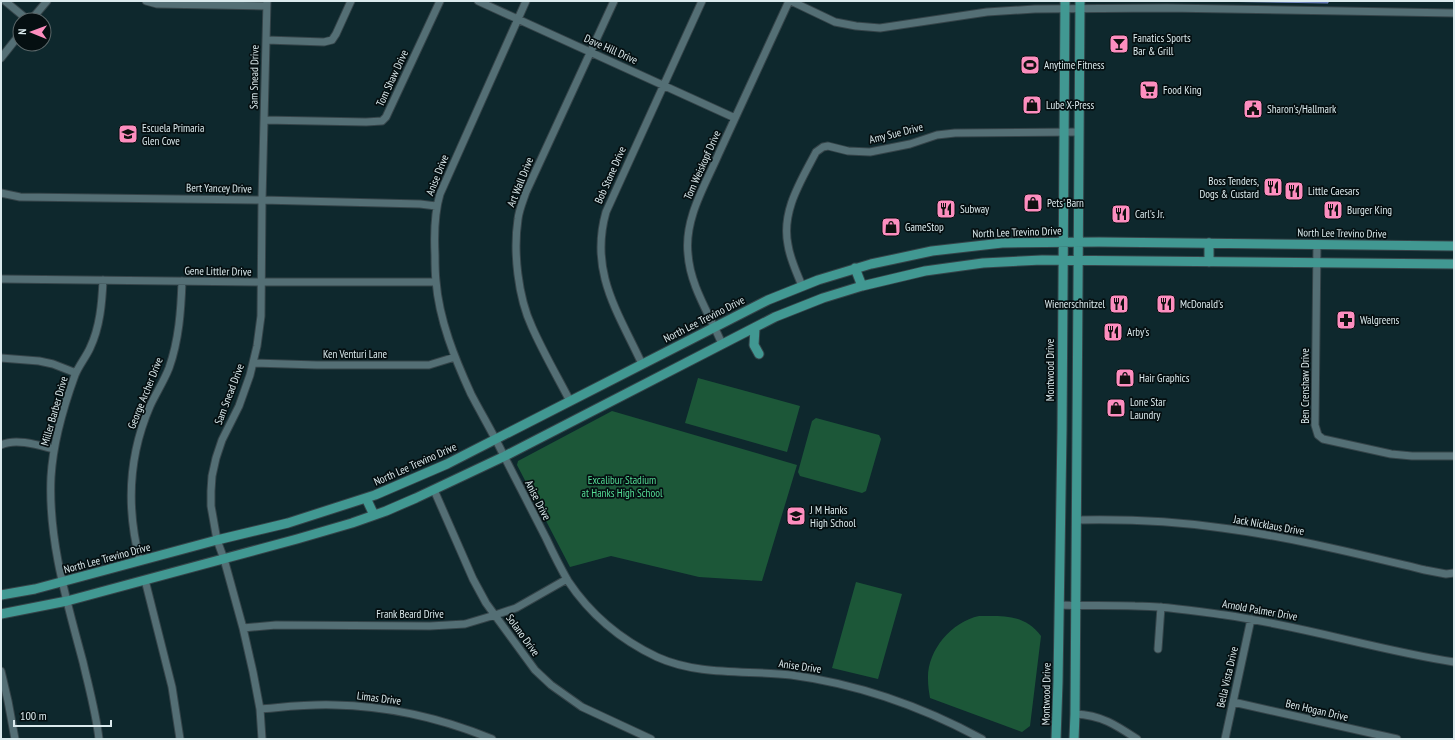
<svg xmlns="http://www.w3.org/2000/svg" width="1455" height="740" font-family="'PT Sans Narrow',sans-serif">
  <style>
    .green { fill: #1c5738 }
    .water { fill: #4961af; stroke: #758ac2 }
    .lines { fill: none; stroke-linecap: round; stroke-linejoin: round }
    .minor-casing { stroke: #354449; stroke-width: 9 }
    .major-casing { stroke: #354449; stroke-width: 11 }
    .minor { stroke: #546f75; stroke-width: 7 }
    .major { stroke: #419892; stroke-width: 9 }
    .labels { text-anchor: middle; stroke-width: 3.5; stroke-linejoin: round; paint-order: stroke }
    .poi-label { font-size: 11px; fill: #dbeaed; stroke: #050f11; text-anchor: start }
    .street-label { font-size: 11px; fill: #dbeaed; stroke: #050f11 }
    .park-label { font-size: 11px; fill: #55dd96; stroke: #050f11 }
  </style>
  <rect width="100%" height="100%" fill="#0e282d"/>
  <path class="green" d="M698,378l102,28 -13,46 -102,-29z
    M612,411l185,54 -35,116 -63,-4 -88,-21 -41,11 -53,-102 1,-4z
    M816,418l63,17 2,4 -15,52 -4,2 -62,-17 -2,-4 14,-51z
    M856,582l46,12 -24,85 -46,-11z
    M979,616c25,0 46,-2 62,20l-11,90 -8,6 -92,-34c-1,-6 -2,-12 -2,-19 -1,-28 23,-57 51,-63z"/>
  <path class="water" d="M1208,1h120v2z"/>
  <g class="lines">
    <g class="minor-casing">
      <path id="minor" d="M5,1l23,19
        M146,1l11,3 109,2
        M478,1l257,117
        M526,1l-86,193c-6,20 -6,40 -5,61 0,9 0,18 1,26 3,39 19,78 35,113 11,21 23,41 33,62 14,27 28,55 42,82 7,15 14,29 22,43 22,33 53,59 89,76 42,19 90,13 134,18 67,9 132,32 191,64
        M791,1l44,21 21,4 24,2 107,-16 48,-3 132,-1 287,5
        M31,20l16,-19
        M266,40l58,2 8,-2 4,-6 15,-33
        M1,58l19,-24
        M264,120l102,2 16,-1 4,-4 54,-116
        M1,193l19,4 242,3 158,4 16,2
        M1317,244l-2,181 3,10 5,4 68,15 21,2h42
        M1,279l261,3h174
        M802,286c-5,-13 -12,-27 -14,-41 -7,-34 13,-64 28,-93l7,-5 5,-1 20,5 22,1 40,-8 27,-9 18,-2 124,-1
        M722,344c-12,-29 -32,-58 -34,-90 -4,-36 18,-70 31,-101 23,-51 47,-101 70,-152
        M1,358l38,3 14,3 23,9
        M253,363l64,2h112l26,-8
        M642,364c-24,-52 -53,-92 -36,-152l96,-211
        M570,401c-13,-25 -27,-49 -38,-74 -14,-30 -19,-75 -14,-108 1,-9 5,-18 8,-27l88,-191
        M1,445c15,-7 37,0 52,4
        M434,490l39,89 13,24 49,67 16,15 31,22 69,32
        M1077,520c48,-1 97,1 145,8 69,9 136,26 203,42l21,4 8,-1
        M140,561c-14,-53 -12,-104 10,-155 6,-13 14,-25 19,-38 10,-28 12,-58 13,-87
        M145,580l27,107 8,52
        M1059,605c25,1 51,0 76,1 30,0 61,5 90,9 78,11 152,35 229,47
        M243,628l33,-3 154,1 35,-2 30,-9 21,-7 51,-29
        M1158,649l3,-42
        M1,671l7,30 7,38
        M1233,702l164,37
        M260,709c25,-2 49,-5 74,-4 55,1 107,13 158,34
        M1075,714c26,1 41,11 62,25
        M99,739c-3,-26 -10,-51 -16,-77 -16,-60 -35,-122 -32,-185 2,-35 12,-69 24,-102 4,-10 11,-18 15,-27 10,-21 12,-45 13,-68
        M262,739l-2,-30 -7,-37 -10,-44 -19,-69 -7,-19 -6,-34v-15l1,-15 4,-18 6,-18 17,-34 11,-31 7,-29 4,-30 1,-116 5,-199
        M1225,739l26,-120"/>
    </g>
    <g class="major-casing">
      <path id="major" d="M1209,262v-19
        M855,268l7,18
        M755,328l-1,17 5,9
        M366,498l8,17
        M1,595l34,-6 182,-49 71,-17 87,-28 72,-31 321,-164 50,-20 53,-16 61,-13 70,-8 97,-1 355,4
        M1,614l66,-13 230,-62 55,-16 34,-12 30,-13 89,-42 270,-139 48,-19 39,-12 63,-15 58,-8 59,-3 412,4
        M1056,739l2,-57 4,-252 3,-429
        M1074,739l1,-25 5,-713"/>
    </g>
    <use href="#minor" class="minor"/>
    <use href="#major" class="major"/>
  </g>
  <defs>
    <g id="bar-square" transform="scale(1)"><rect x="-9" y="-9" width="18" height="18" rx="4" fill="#fd8ebf" stroke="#050f11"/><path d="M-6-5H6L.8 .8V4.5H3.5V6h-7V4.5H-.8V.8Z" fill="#111"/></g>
    <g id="stadium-square" transform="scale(1)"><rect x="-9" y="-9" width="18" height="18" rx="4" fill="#fd8ebf" stroke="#050f11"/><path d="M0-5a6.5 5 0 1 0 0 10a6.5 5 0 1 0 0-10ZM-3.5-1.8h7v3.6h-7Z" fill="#111"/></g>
    <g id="supermarket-square" transform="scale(1)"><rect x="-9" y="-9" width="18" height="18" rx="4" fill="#fd8ebf" stroke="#050f11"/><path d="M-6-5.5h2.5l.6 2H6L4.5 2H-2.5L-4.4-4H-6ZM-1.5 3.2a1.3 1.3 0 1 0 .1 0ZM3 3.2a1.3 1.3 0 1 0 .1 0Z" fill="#111"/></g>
    <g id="shop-square" transform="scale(1)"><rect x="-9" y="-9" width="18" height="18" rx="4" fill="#fd8ebf" stroke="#050f11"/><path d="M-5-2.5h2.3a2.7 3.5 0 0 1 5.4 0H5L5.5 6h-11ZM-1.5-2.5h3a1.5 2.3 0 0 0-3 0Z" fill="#111"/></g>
    <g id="civic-square" transform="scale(1)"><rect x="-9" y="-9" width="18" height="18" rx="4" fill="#fd8ebf" stroke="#050f11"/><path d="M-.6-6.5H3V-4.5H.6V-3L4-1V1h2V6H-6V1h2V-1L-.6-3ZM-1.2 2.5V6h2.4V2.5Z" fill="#111"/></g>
    <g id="school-square" transform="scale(1)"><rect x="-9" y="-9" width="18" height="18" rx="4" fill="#fd8ebf" stroke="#050f11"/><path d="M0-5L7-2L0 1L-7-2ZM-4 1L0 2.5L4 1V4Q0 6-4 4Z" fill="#111"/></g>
    <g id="restaurant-square" transform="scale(1)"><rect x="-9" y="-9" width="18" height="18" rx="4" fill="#fd8ebf" stroke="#050f11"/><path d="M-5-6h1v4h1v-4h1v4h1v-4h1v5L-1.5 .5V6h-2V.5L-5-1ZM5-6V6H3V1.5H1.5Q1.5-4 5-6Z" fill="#111"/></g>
    <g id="pharmacy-square" transform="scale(1)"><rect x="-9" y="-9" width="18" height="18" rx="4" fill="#fd8ebf" stroke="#050f11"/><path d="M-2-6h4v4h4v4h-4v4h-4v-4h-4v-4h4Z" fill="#111"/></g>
  </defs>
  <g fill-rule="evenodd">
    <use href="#bar-square" x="1119" y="44"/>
    <use href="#stadium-square" x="1030" y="65"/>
    <use href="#supermarket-square" x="1149" y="90"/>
    <use href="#shop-square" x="1032" y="105"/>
    <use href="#civic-square" x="1253" y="109"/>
    <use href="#school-square" x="128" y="134"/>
    <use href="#restaurant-square" x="1273" y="187"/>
    <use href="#restaurant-square" x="1294" y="191"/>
    <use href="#shop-square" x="1033" y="203"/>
    <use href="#restaurant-square" x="946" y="209"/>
    <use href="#restaurant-square" x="1333" y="210"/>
    <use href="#restaurant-square" x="1121" y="214"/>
    <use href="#shop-square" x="891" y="227"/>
    <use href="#restaurant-square" x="1119" y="304"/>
    <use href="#restaurant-square" x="1166" y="304"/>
    <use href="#pharmacy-square" x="1346" y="320"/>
    <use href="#restaurant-square" x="1113" y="332"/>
    <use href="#shop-square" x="1125" y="378"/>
    <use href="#shop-square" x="1116" y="408"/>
    <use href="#school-square" x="796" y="516"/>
  </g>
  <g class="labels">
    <g class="poi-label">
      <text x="1133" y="42">Fanatics Sports<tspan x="1133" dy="13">Bar &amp; Grill</tspan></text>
      <text x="1044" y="69">Anytime Fitness</text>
      <text x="1163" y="94">Food King</text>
      <text x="1046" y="109">Lube X-Press</text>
      <text x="1267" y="113">Sharon's/Hallmark</text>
      <text x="142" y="132">Escuela Primaria<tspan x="142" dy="13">Glen Cove</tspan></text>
      <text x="1259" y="185" text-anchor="end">Boss Tenders,<tspan x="1259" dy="13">Dogs &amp; Custard</tspan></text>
      <text x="1308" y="195">Little Caesars</text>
      <text x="1047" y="207">Pets' Barn</text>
      <text x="960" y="213">Subway</text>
      <text x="1347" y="214">Burger King</text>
      <text x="1135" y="218">Carl's Jr.</text>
      <text x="905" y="231">GameStop</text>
      <text x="1105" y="308" text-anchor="end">Wienerschnitzel</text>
      <text x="1180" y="308">McDonald's</text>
      <text x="1360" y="324">Walgreens</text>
      <text x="1127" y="336">Arby's</text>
      <text x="1139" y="382">Hair Graphics</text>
      <text x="1130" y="406">Lone Star<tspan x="1130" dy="13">Laundry</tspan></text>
      <text x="810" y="514">J M Hanks<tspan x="810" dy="13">High School</tspan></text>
    </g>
    <g class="street-label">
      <text transform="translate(611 49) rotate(24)" y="4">Dave Hill Drive</text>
      <text transform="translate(254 77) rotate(-89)" y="4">Sam Snead Drive</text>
      <text transform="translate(392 78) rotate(-65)" y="4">Tom Shaw Drive</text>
      <text transform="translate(896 133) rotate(-14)" y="4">Amy Sue Drive</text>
      <text transform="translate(702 165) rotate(-66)" y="4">Tom Weiskopf Drive</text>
      <text transform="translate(437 175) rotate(-68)" y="4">Anise Drive</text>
      <text transform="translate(610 175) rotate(-66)" y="4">Bob Stone Drive</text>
      <text transform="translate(520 182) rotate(-68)" y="4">Art Wall Drive</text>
      <text transform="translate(219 188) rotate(1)" y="4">Bert Yancey Drive</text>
      <text transform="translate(1017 232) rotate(-2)" y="4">North Lee Trevino Drive</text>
      <text transform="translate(1342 233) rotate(1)" y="4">North Lee Trevino Drive</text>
      <text transform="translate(218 271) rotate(1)" y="4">Gene Littler Drive</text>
      <text transform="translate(704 319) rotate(-27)" y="4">North Lee Trevino Drive</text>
      <text x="355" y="358">Ken Venturi Lane</text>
      <text transform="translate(1050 370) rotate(-90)" y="4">Montwood Drive</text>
      <text transform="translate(1305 386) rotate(-90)" y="4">Ben Crenshaw Drive</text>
      <text transform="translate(145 393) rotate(-68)" y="4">George Archer Drive</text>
      <text transform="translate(229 394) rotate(-69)" y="4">Sam Snead Drive</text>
      <text transform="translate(54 411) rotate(-74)" y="4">Miller Barber Drive</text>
      <text transform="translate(415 464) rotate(-24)" y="4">North Lee Trevino Drive</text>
      <text transform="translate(538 500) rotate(63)" y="4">Anise Drive</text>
      <text transform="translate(1269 525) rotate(10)" y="4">Jack Nicklaus Drive</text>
      <text transform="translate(107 558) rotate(-15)" y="4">North Lee Trevino Drive</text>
      <text transform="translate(1260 610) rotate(10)" y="4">Arnold Palmer Drive</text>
      <text x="410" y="618">Frank Beard Drive</text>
      <text transform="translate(523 635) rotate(54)" y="4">Solano Drive</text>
      <text transform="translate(800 666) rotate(8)" y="4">Anise Drive</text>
      <text transform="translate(1227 677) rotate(-77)" y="4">Bella Vista Drive</text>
      <text transform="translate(1046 694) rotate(-89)" y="4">Montwood Drive</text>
      <text transform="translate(379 698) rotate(7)" y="4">Limas Drive</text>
      <text transform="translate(1317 710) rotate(13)" y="4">Ben Hogan Drive</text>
    </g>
    <g class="park-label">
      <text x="622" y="484">Excalibur Stadium<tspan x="622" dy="13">at Hanks High School</tspan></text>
    </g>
  </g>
  <rect width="1455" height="740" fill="none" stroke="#dbeaed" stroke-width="4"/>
  <g transform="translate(32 32) rotate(271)"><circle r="19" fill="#050f11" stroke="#5b6769"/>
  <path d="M0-3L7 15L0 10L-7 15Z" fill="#fd8ebf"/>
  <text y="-6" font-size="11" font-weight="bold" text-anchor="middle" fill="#dbeaed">N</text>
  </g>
  <path d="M14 720v6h97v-6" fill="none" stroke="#dbeaed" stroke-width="2"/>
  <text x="20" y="720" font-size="12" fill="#dbeaed" stroke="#050f11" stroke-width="3" paint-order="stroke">100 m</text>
</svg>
